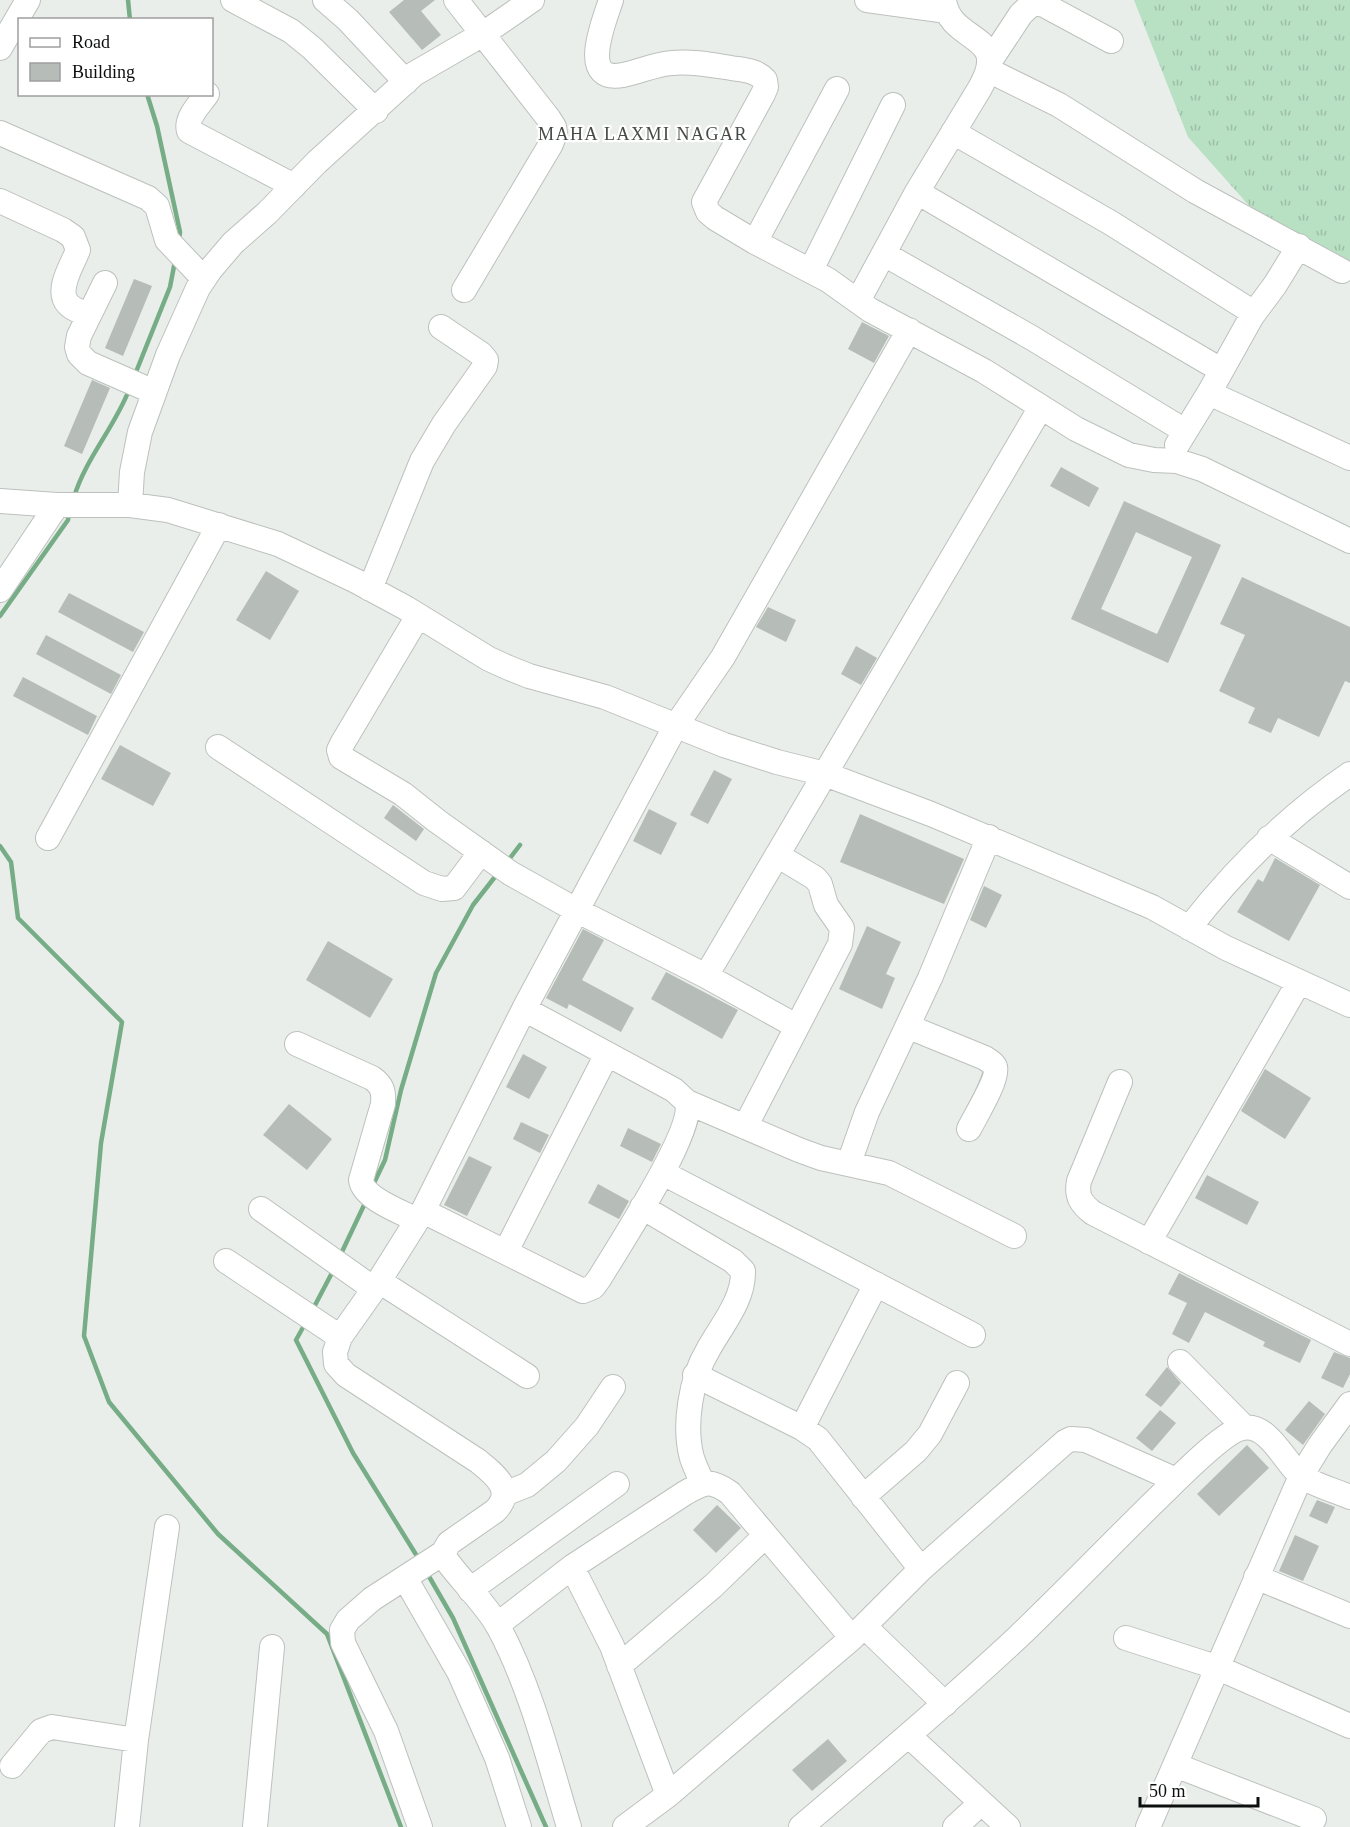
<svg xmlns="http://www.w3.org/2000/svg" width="1350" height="1827" font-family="'Times New Roman',serif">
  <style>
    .grass { fill: url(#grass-tufts) }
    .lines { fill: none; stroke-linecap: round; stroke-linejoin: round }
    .stream { stroke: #76ac86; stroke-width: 4.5 }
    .building { fill: #b6bcb8; fill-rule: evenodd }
    .minor-casing { stroke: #bcc1bd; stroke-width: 26 }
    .minor { stroke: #fff; stroke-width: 24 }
    .labels { text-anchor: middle; stroke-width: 4.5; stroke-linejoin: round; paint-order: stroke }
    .neighbourhood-label { font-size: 18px; letter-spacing: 1.5px; fill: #464b47; stroke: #fff }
  </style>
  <defs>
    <pattern id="grass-tufts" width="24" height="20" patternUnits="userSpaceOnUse" patternTransform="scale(1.5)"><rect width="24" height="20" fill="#b8e0c3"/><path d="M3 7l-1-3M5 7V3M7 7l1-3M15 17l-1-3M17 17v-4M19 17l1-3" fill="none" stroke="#9dbfa6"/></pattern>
  </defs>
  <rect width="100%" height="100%" fill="#e9eeea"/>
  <path class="grass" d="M1134,0h216v270l-97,-60 -65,-73z"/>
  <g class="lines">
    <path class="stream" d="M128,0l2,20
      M147,94l10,32 23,106 -1,9
      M134,377l36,-90 5,-26
      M74,497c12,-39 40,-69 55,-107
      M0,616l68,-96 1,-6
      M0,846l11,16 7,56 104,104 -21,121 -17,193 25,66 109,132 109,100 74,193
      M507,862l13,-17
      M373,1185l12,-25 16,-70 35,-117 37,-68 25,-32
      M340,1256l26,-55
      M313,1309l21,-40
      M306,1322l-10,18 57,113 67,108
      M427,1573l26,45 93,209"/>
  </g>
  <path class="building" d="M404,0h31l-14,11 20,24 -19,15 -33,-38z
    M134,279l18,7 -29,70 -18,-8z
    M862,322l27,14 -15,27 -26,-14z
    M92,380l18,8 -28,66 -18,-8z
    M1061,467l38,21 -10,19 -39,-21z
    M1124,501l97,44 -53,118 -97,-44zM1136,532l56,25 -35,77 -56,-25z
    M266,571l33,20 -29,49 -34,-20z
    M1242,577l108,50v56l-5,-2 -26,56 -41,-19 -7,15 -23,-10 7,-15 -36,-17 26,-56 -25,-11z
    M69,593l75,39 -11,20 -75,-40z
    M768,607l28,13 -10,22 -30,-15z
    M46,635l75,40 -10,19 -75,-40z
    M856,646l21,12 -16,27 -20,-11z
    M23,677l74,39 -9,19 -75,-39z
    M120,745l51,28 -18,33 -52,-27z
    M714,770l18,9 -24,45 -18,-9z
    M393,805l31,24 -8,12 -32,-23z
    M649,809l28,14 -16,32 -28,-14z
    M860,814l104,45 -20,45 -104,-42z
    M1275,858l45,27 -31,56 -52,-29 21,-33 5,3z
    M984,886l18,9 -16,33 -16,-8z
    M867,926l34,16 -15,32 9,4 -13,31 -43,-20z
    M583,929l21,11 -22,40 52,28 -13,24 -52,-28 -2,5 -21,-11z
    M328,941l65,38 -23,39 -64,-38z
    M666,972l72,38 -16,29 -71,-40z
    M523,1054l24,13 -18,32 -23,-12z
    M1265,1069l46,29 -26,41 -44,-28z
    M289,1104l43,35 -25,31 -44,-35z
    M521,1122l28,13 -9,18 -27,-14z
    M628,1128l33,16 -9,18 -32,-16z
    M469,1156l23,11 -25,49 -23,-11z
    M1207,1175l52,27 -12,23 -52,-27z
    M598,1184l31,17 -10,18 -31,-16z
    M1179,1273l132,67 -11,23 -37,-17 2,-4 -60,-30 -16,31 -17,-9 15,-31 -19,-9z
    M1334,1352l16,6v16l-7,14 -22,-10z
    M1167,1367l14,16 -20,24 -16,-12z
    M1309,1401l16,13 -22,31 -18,-15z
    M1160,1410l16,13 -24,28 -16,-13z
    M1247,1445l22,23 -50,48 -22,-22z
    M1317,1500l18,7 -8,17 -18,-8z
    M717,1505l24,23 -25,25 -23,-23z
    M1295,1535l24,11 -16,35 -24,-10z
    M828,1739l19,22 -35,30 -20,-21z"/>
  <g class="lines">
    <g class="minor-casing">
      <path id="minor" d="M233,0l58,31 21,17 64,63
        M325,0l23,20 58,62
        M456,0l93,119 5,8 1,6 -4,11 -87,146
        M611,0c-6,19 -34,84 12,75 16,-3 32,-11 49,-12 19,-2 40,2 59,5 12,2 25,2 34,12l1,7 -3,7 -59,108 4,10 7,6 40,24 73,38 42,30 114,61 92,58 53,26 25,5 23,1 25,8 148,72
        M867,0l80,11
        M0,48l28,-48
        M990,61l31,-47 12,-11 11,2 67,36
        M988,70l71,35 136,86 147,80
        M207,94c-8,11 -22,25 -18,37l105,55
        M953,132l158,91 143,90
        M0,133l148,65 9,8 10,34 37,39
        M917,192l304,178
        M0,201l63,29 10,7 5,13c-5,14 -23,40 -10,54 5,6 14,8 21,11
        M755,242l82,-153
        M884,254l148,84 153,93
        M811,270l82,-165
        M105,283l-26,53 -2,11 2,7 9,9 66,29
        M858,301l59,-109 63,-104c32,-57 -30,-43 -36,-88
        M1209,393l141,65
        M1177,445l32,-52 43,-77 23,-31 24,-39
        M0,501l57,4h73l38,5 110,34 78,37 50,27 83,51 20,9 20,8 76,21 119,48 53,17 48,12 106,40 221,93 74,41 124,57
        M130,505l2,-33 8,-40 28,-77 30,-67 12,-18 23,-27 34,-30 50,-51 97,-88 69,-40 49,-34
        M370,589l52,-128 22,-37 41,-58 1,-6 -5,-6 -40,-27
        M0,590l57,-85
        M418,616l-76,128 -3,6 2,7 62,37 34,27 73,52 66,37 130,66 90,50
        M218,747l206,136 18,6 12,-1 27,-36
        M48,838l171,-313
        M1269,838l81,49
        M1189,928c46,-59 99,-112 161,-154
        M706,976l335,-569
        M909,1027l76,31c4,3 9,5 10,9 4,11 -20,50 -26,62
        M297,1044l75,34c10,7 12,13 11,26l-22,76c2,18 40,32 56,40
        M1120,1082l-41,99c-3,15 2,23 14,32l257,131
        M687,1102l112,48 22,8 68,15 125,63
        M745,1127l95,-183 2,-16 -16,-23 -6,-21 -5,-6 -38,-23
        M849,1163l18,-51 63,-134 59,-141
        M663,1173l310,162
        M642,1207l91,54 10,10c1,29 -22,55 -35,79 -17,28 -25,76 -16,108 3,9 7,17 11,26
        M261,1209l113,80
        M423,1211l160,80 10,-4 6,-8c18,-30 96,-148 88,-177l-13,-12 -150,-81
        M1149,1242l150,-260
        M506,1251l101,-197
        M226,1261l114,76
        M379,1281l148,95
        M1180,1362l64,65
        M695,1375l107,53 16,11 103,130
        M802,1428l74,-144
        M504,1494l23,-9 29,-24 31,-35 26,-39
        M863,1497l53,-46 14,-17 27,-51
        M443,1553l4,8c14,19 40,45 51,65 33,61 51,135 71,201
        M572,1567l40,79 56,149
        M1256,1577l94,39
        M405,1578l54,94 38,86 22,69
        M470,1590l147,-106
        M497,1625l75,-58 113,-74c20,-11 25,-14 45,0l122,145
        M864,1626l81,78
        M1126,1638l90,29 134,59
        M619,1666l94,-80 52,-50
        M909,1736l99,91
        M1175,1765l139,54
        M12,1766l29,-35 11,-4 84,13
        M127,1827l9,-87 31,-213
        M255,1827l17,-180
        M420,1827l-34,-96 -43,-88 -1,-13 6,-10 24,-21 71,-46 6,-10 46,-32c21,-21 -1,-37 -17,-50l-132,-86 -10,-11 -1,-12 5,-15 34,-48 49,-78 101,-202 151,-282 48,-70 186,-327
        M625,1827l43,-32 184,-157 69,-69 144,-127 6,-3 15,1 90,40
        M801,1827c73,-62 146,-124 216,-189 47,-45 92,-92 139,-138 16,-15 67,-69 87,-72 25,-5 41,33 57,47 11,9 36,16 50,22
        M955,1827l26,-24
        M1148,1827l153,-351 19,-31 30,-41"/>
    </g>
    <use href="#minor" class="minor"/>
  </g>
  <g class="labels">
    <g class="neighbourhood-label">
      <text x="643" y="140">MAHA LAXMI NAGAR</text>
    </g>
  </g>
  <rect x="18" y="18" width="195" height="78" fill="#ffffff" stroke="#9e9f9f" stroke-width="1.5"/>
  <rect x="30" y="38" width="30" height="9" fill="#ffffff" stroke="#9e9f9f" stroke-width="1.5"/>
  <text x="72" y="48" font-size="18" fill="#0d0f0e">Road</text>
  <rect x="30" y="63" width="30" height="18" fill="#b6bcb8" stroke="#9e9f9f" stroke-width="1.5"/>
  <text x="72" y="78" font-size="18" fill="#0d0f0e">Building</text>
  <path d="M1140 1797v9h118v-9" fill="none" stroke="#0d0f0e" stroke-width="3"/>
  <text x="1149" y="1797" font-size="18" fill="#0d0f0e" stroke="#ffffff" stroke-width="4.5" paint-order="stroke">50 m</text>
</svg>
